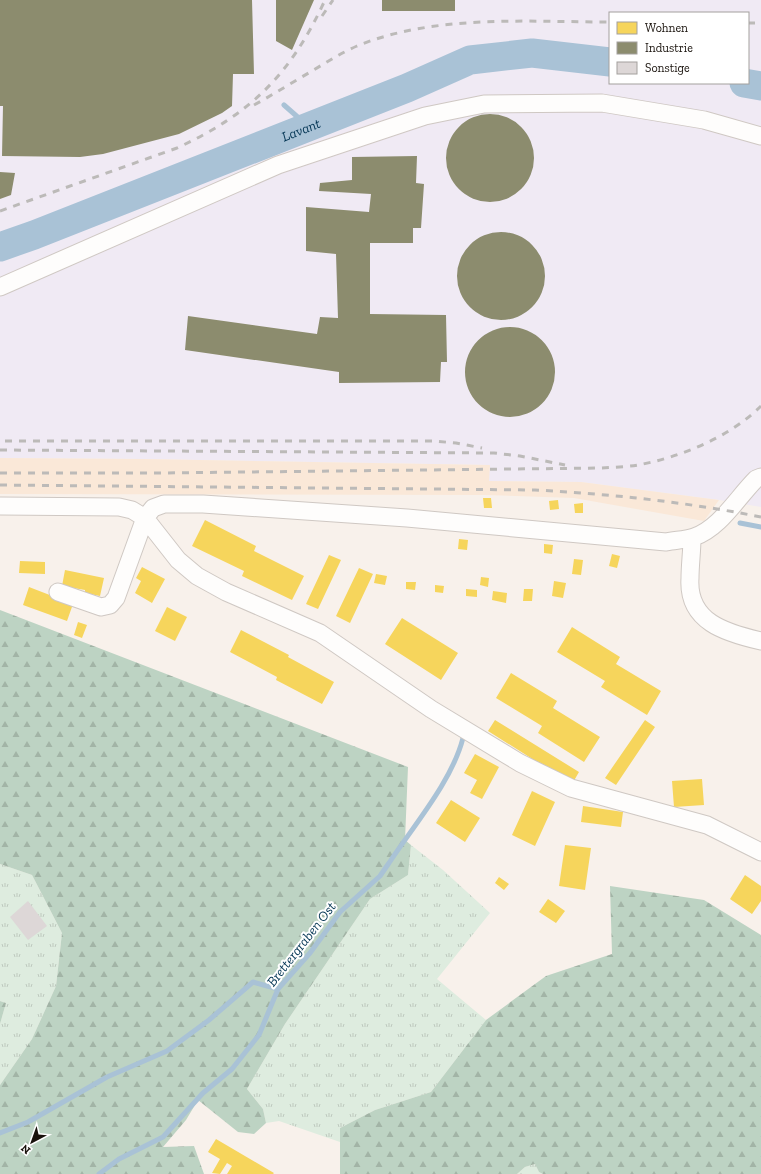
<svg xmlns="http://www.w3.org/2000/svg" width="761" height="1174" font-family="'Zilla Slab',serif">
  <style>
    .industrial { fill: #f0eaf4; fill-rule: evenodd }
    .built { fill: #fae8d8 }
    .grass { fill: url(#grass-tufts) }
    .forest { fill: url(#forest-firs) }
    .homes { fill: #f6d55c }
    .industry { fill: #8c8c6e }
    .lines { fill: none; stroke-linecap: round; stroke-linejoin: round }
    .stream { stroke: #a9c2d6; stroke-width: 5 }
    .river { stroke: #a9c2d6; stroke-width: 29 }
    .building { fill: #ddd7d7 }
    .minor-casing { stroke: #cfc8c3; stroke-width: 19 }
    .minor { stroke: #fefdfc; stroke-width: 17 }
    .rail { stroke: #bcbab8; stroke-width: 3; stroke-dasharray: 7 7; stroke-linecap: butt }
    .labels { text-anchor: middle; stroke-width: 4; stroke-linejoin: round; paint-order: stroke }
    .water-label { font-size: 14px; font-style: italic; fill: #013352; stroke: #fff }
  </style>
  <defs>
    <pattern id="grass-tufts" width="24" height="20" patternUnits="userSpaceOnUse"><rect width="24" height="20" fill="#deecdf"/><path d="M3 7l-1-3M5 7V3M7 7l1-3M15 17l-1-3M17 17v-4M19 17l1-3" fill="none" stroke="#bec9be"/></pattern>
    <pattern id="forest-firs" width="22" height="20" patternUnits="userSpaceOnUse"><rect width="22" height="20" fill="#bdd3c3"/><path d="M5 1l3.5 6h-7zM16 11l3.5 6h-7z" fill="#a2b4a6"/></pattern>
  </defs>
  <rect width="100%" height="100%" fill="#f8f1eb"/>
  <path class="industrial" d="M0,0h761v507l-42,-7 -138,-18 -92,-1v-16l-346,-6 -143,-1zM610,13h138v70h-138z"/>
  <path class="built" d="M0,458l143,1 347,6 -1,16 92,1 138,18 -15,21 -130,-23 -89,-3 -485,-1z"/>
  <path class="grass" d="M411,845l32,25 47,43 -53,66 49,41 -55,72 -56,18 -35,18v14l-61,-21 -13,2 -3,-14 -16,-20 38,-65 85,-125 38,-24z
    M0,864l32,11 30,58 -6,53 -24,53 -32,46v-61l6,-21 -6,-2z
    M535,1164l4,8 4,2h-26l8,-7z"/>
  <path class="forest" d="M0,610l408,157 -3,73 6,5 -3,30 -38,24 -85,125 -38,65 16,20 3,14 -12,11 -16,-2 -40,-32 -12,20 -23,27 31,-1 10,28h-204v-89l32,-46 24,-53 6,-53 -30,-58 -32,-11z
    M610,886l94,14 57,35v239h-218l-4,-2 -4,-8 -10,3 -8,7h-177v-46l35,-18 56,-18 55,-72 60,-44 66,-22z
    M0,1001l6,2 -6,21z"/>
  <path class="homes" d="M483,498h8l1,10h-8z
    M558,500l1,9 -9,1 -1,-9z
    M583,503v10h-8l-1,-9z
    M205,520l51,26 -2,5 50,25 -12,24 -50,-24 2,-5 -52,-25z
    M459,539l9,1 -1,10 -9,-1z
    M544,544l9,1 -1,9 -8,-1z
    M612,554l8,2 -3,12 -8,-2z
    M329,555l12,5 -23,49 -12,-5z
    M574,559l9,1 -2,15 -9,-1z
    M20,561l25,1v12l-26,-1z
    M142,567l23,12 -13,24 -17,-10 6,-12 -5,-3z
    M359,568l14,6 -23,49 -14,-7z
    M65,570l39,8 -4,18 -15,-3v-3l-23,-4z
    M376,574l11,2 -2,9 -11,-2z
    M481,577l8,1 -1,9 -8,-2z
    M554,581l12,2 -3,15 -11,-2z
    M406,582h10l-1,8 -9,-1z
    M435,585l9,1 -1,7 -8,-1z
    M29,587l44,17 -6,17 -44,-16z
    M466,589l11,1v7l-11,-1z
    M524,589h9l-1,12h-9z
    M493,591l14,2 -1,10 -14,-3z
    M167,607l20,10 -12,24 -20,-10z
    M402,618l56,35 -17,27 -56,-36z
    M78,622l9,3 -5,13 -8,-3z
    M572,627l48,30 -4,7 45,27 -14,24 -46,-28 4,-6 -48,-29z
    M241,630l48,25 -1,2 46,25 -12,22 -46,-24 1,-3 -47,-25z
    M511,673l46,28 -4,7 47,29 -16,25 -46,-29 4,-7 -46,-28z
    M495,720l84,52 -7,12 -84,-53z
    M645,720l10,7 -39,58 -11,-7z
    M475,754l24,13 -17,32 -12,-6 7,-13 -13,-7z
    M702,779l2,26 -30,2 -2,-26z
    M532,791l23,11 -20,44 -23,-11z
    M451,800l29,18 -15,24 -29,-19z
    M583,806l40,6 -2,15 -40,-5z
    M565,845l26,3 -6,42 -26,-4z
    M745,875l16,11v15l-9,13 -22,-15z
    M499,877l10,7 -5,6 -9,-7z
    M548,899l17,12 -9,12 -17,-11z
    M216,1139l58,34 -1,1h-46l5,-8 -5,-3 -7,11 -8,-1 8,-14 -12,-7z"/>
  <path class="industry" d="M0,0h252l2,74h-21l-1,32 -10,7 -43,21 -76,20 -23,3 -78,-1 1,-50h-3z
    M276,0h38l-22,50 -16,-9z
    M382,0h73v11h-73z
    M446 158a44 44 0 1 1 88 0a44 44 0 1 1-88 0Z
    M417,156l-1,27 8,1 -3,44h-8v15h-43v71l76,1 1,47h-6l-1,20 -101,1v-11l-154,-22 3,-34 129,18 3,-17 18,1 -2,-64 -30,-3v-44l63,5 2,-18 -52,-3 1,-8 32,-3v-23z
    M0,172l15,1 -4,22 -11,4z
    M457 276a44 44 0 1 1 88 0a44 44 0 1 1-88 0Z
    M465 372a45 45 0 1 1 90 0a45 45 0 1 1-90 0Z"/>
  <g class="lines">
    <path class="stream" d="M284,105l25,22
      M740,523l21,4
      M0,1133l28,-11 79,-45 60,-26 42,-31 44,-38 25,7
      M99,1174l20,-15 44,-22 40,-44 29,-24 27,-34 19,-46 32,-36 30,-41 40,-36 9,-13c25,-38 63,-82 74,-125"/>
    <g class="river">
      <path d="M744,83l17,3"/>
      <path id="s1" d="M0,247l34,-12 373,-147 63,-28 62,-7 78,9"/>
    </g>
  </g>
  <path class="building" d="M28,901l19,25 -19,14 -18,-23z"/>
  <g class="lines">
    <g class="minor-casing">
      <path id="minor" d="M0,287l278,-122 147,-49 59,-12 118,-1 102,17 57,16
        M0,506l119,1 13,3 13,8 33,42 19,16 29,16 94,41 111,76 89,54 51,25 136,37 54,27
        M692,538c0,13 -2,27 -2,40 -3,44 36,55 71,63
        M58,592l43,15 9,-2 6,-7 29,-80 8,-10 11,-4h39l204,14 259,24c9,-2 19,-2 28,-5 26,-9 43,-39 62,-58l5,-2"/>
    </g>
    <use href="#minor" class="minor"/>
    <path class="rail" d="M322,16l11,-16
      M748,23h13
      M254,105c20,-11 39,-23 58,-34 15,-9 29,-18 45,-25 78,-32 171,-24 253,-24
      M0,211l177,-63c74,-34 114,-74 148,-148
      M5,441h428l23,2 26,5
      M0,450l494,3 26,3 45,9
      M0,473h159l443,-5c12,-1 25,-1 36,-3 43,-8 92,-28 123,-59
      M0,485l535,5c76,4 151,12 226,27"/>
  </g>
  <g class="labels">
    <g class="water-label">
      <text dy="5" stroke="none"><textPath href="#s1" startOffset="323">Lavant</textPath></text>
      <text transform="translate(301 944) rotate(-52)" y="5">Brettergraben Ost</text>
    </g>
  </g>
  <rect x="609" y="12" width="140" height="72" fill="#ffffff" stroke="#a3a09d"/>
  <rect x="617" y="22" width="20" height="12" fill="#f6d55c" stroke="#a3a09d"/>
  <text x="645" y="32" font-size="12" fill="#18110b">Wohnen</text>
  <rect x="617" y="42" width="20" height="12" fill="#8c8c6e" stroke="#a3a09d"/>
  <text x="645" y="52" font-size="12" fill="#18110b">Industrie</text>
  <rect x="617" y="62" width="20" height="12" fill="#ddd7d7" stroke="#a3a09d"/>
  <text x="645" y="72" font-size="12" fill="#18110b">Sonstige</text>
  <g transform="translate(32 1142) rotate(221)" stroke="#ffffff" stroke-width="3" paint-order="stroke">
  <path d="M0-3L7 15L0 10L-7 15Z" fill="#18110b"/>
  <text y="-6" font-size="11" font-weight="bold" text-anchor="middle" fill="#18110b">N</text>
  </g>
</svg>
